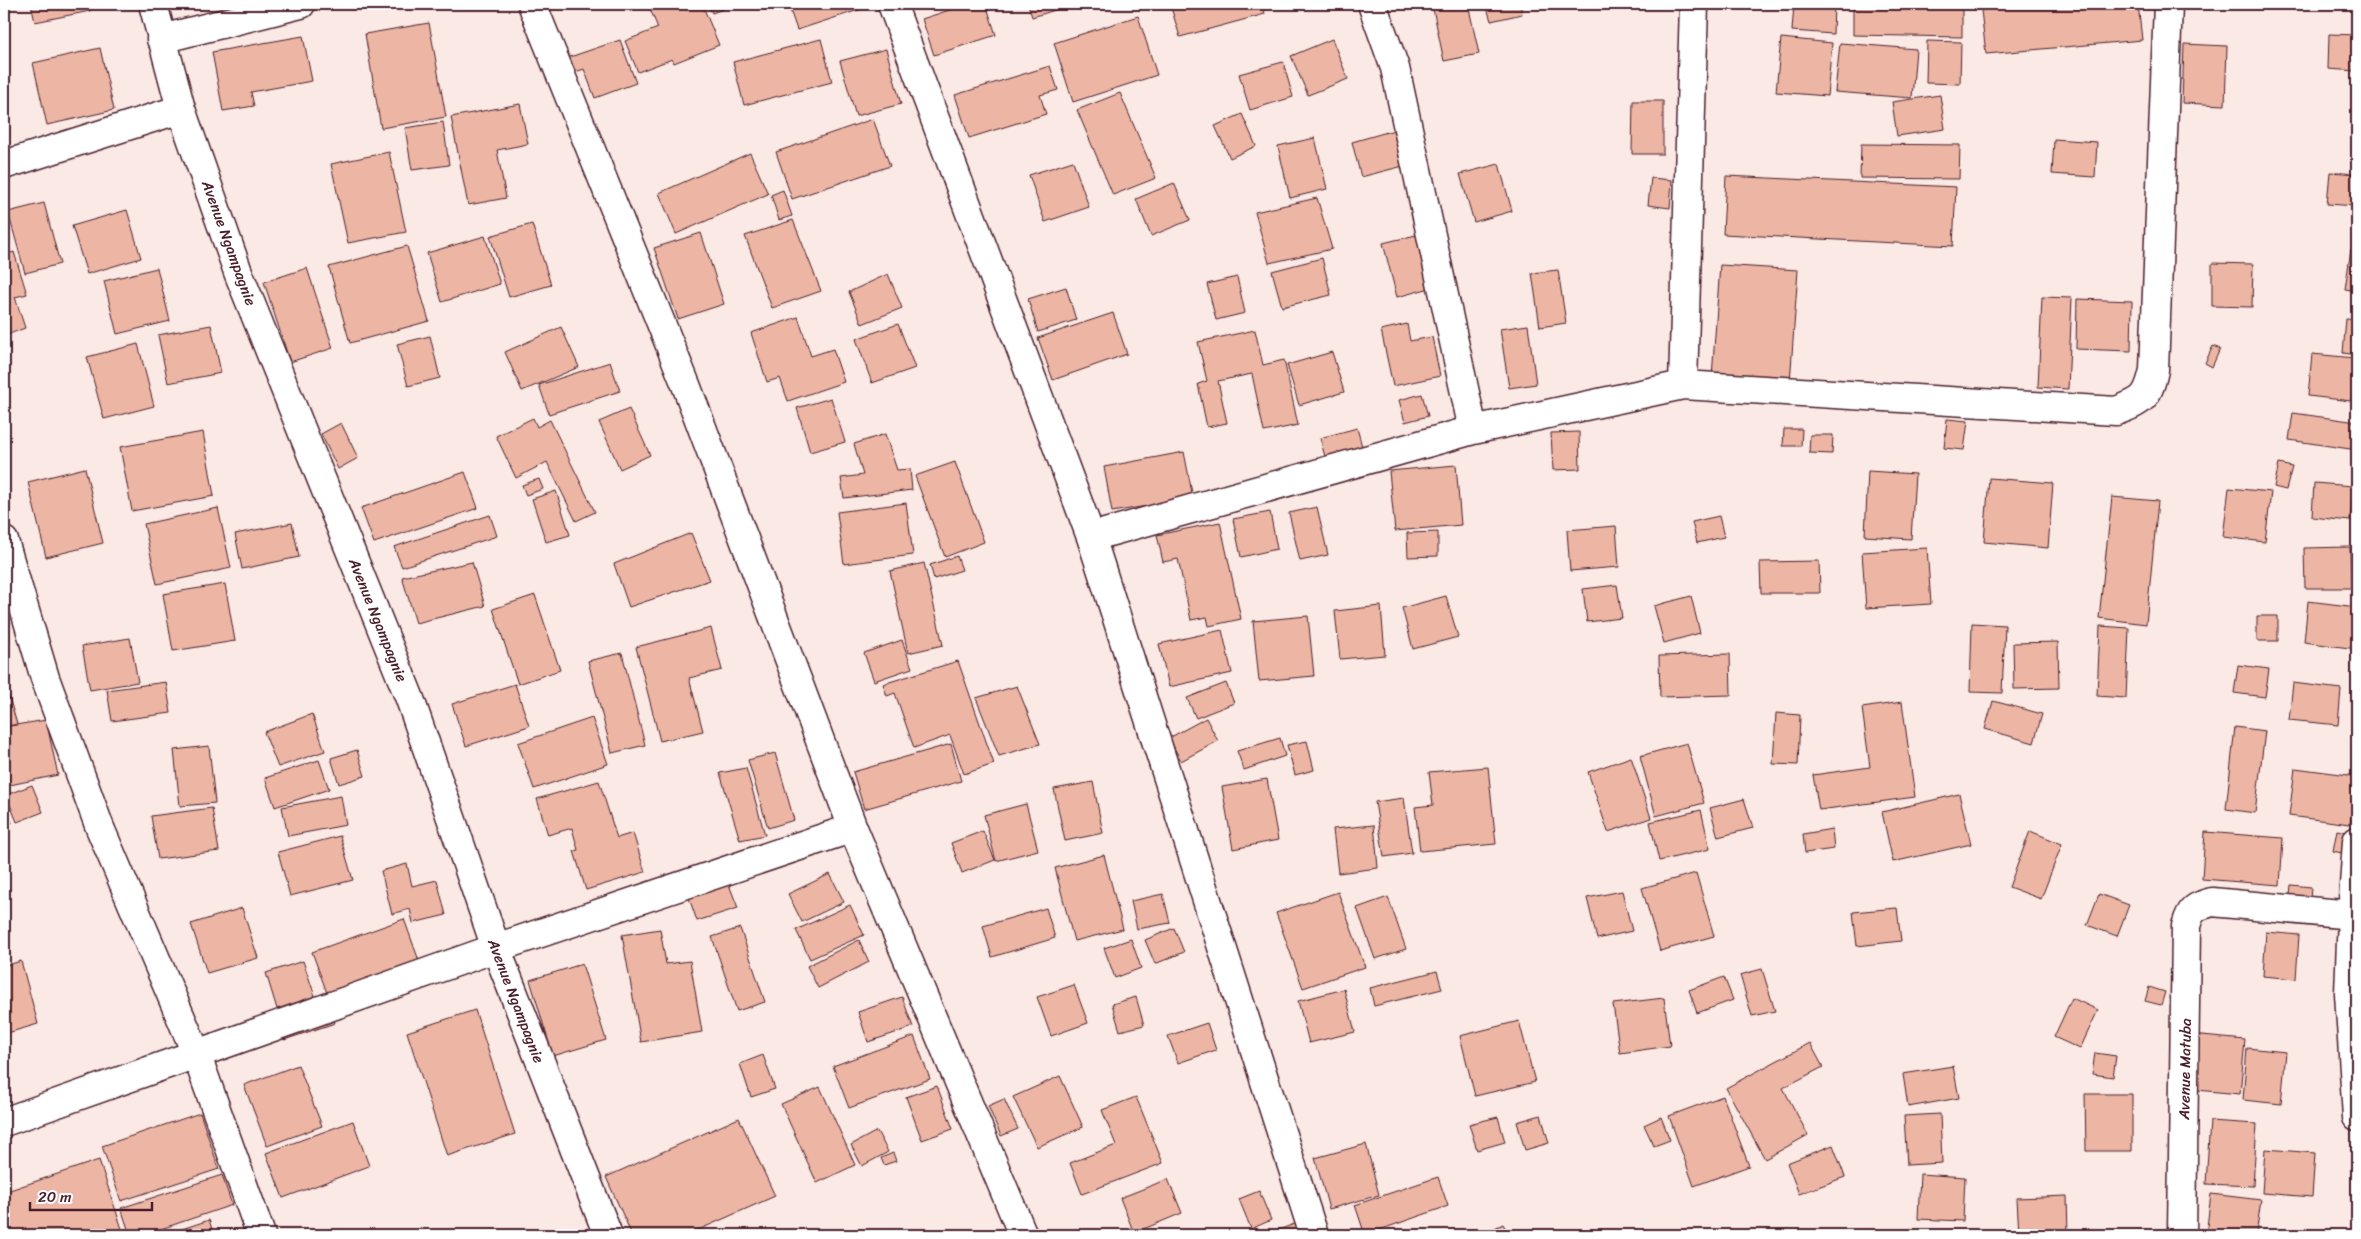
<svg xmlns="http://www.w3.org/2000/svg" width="2361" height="1239" font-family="Sriracha,sans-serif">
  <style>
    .building { fill: #edb6a4; stroke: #4a1f2b }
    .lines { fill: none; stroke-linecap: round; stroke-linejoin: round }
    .street-casing { stroke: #4a1f2b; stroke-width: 31 }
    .street { stroke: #fff; stroke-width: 28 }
    .labels { text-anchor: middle; stroke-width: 4; stroke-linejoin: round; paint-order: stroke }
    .street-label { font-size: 15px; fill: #4a1f2b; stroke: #fff }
  </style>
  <rect width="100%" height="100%" fill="#fae9e4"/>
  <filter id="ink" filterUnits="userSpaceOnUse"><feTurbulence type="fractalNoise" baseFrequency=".02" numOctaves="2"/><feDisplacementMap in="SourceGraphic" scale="10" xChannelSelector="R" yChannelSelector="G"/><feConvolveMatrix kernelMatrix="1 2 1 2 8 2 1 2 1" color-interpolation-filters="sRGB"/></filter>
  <g filter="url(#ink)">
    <path class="building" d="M31,4h58l1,7 -55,11z
      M648,4h54l17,41 -45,18 -2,-4 -34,13 -13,-31 33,-13z
      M708,4h29l-25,9z
      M788,4h83v2l-74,24z
      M968,4h18l10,31 -62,20 -12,-36z
      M1028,4h44v1l-40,12z
      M1170,4h23l1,4 15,-4h53l3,10 -85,23z
      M1432,4h36l11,50 -35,7z
      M1486,4h34l2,10 -31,7z
      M1794,4h40l-1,30 -41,-3z
      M1853,4h109v33l-109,-2z
      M1981,4h73l-73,6z
      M2054,4h84l4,36 -156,14 -5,-44z
      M1138,16l19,59 -84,27 -19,-59z
      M429,23l17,94 -65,11 -16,-94z
      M2329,34l28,1v36l-29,-2z
      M303,36l9,45 -61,11 3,14 -31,5 -11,-59z
      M1781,38l51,5 -5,53 -51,-4z
      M821,39l11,43 -88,23 -11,-43z
      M1332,39l16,40 -40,16 -17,-39z
      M620,40l16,43 -41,15 -11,-29 -14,5 -6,-15z
      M1927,41l34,1 -1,42 -34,-1z
      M1840,43l76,6 -4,49 -77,-6z
      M2184,44l43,2 -2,59 -43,-2z
      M100,48l14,62 -67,15 -14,-62z
      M886,49l15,55 -45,12 -16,-55z
      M1283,62l10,35 -43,13 -11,-36z
      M1050,66l8,24 -18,5 6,19 -77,24 -14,-43z
      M1120,93l36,85 -43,17 -36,-85z
      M1940,95l5,34 -48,7 -5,-34z
      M1633,101h30v53h-31z
      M520,104l8,40 -31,6 9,48 -38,7 -17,-88z
      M1242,114l14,32 -26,12 -15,-32z
      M873,119l17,47 -98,33 -16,-47z
      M443,122l6,43 -37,5 -7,-42z
      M1398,129l9,36 -46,12 -9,-35z
      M1315,138l12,51 -37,9 -12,-52z
      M2054,139l43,3 -2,35 -43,-3z
      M1861,144l99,1 -1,34 -99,-1z
      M389,152l17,80 -58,11 -17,-79z
      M750,153l18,41 -92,40 -17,-41z
      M1073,161l16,46 -44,15 -16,-47z
      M1499,164l13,47 -38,11 -14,-48z
      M2330,172l27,2v32l-30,-2z
      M1726,176l230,11 -3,59 -230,-12z
      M1651,178l21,2 -2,28 -22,-3z
      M1174,183l16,37 -39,16 -15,-37z
      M783,190l9,26 -13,4 -8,-25z
      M1317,198l15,51 -63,14 -14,-51z
      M44,203l16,61 -35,9 -17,-61z
      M127,210l14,48 -54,16 -15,-48z
      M793,220l28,71 -49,17 -27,-72z
      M532,224l19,61 -42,12 -19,-61z
      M701,233l23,71 -46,15 -24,-71z
      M1420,234l14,53 -37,10 -14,-54z
      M485,236l15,48 -58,18 -15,-49z
      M407,246l22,75 -79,22 -21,-76z
      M2351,249l6,1v41l-12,-2z
      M14,252l13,42 -12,3 10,31 -21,8v-81z
      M1322,258l9,37 -49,12 -10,-36z
      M2212,263l41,1 -1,43 -40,-1z
      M1720,265l78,5 -8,113 -78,-6z
      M157,268l13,53 -53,13 -13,-53z
      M307,268l26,80 -43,14 -26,-80z
      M1558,270l8,53 -26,4 -8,-54z
      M888,274l14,34 -40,16 -13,-32z
      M1237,277l8,36 -29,7 -9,-36z
      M1066,287l10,33 -38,12 -10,-33z
      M2042,297l30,1 -4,91 -30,-2z
      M2077,299l55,2 -1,50 -55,-2z
      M1113,313l14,41 -74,26 -15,-42z
      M798,317l13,39 22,-7 11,33 -56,19 -8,-23 -13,4 -16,-49z
      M2346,319l11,1v35l-14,-2z
      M898,324l17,44 -43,15 -16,-44z
      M1407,324l3,17 22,-4 8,39 -47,10 -12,-56z
      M211,325l10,48 -53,10 -10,-48z
      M1528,325l8,59 -27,4 -9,-59z
      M561,327l18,40 -57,24 -17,-39z
      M1255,330l8,35 21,-5 14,65 -34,7 -12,-58 -34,7 9,42 -20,4 -9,-43 9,-3 -9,-39z
      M430,336l10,42 -32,8 -11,-42z
      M138,344l16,62 -50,13 -17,-62z
      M2213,346l7,3 -8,18 -7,-4z
      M1332,352l12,40 -45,13 -12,-40z
      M2312,354l43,4 -4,43 -43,-5z
      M610,362l10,29 -71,23 -10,-29z
      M1422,394l6,22 -23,6 -6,-22z
      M831,398l14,44 -35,10 -13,-44z
      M629,409l21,46 -30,14 -21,-47z
      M2293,413l64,9v28l-68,-10z
      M533,418l4,9 13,-7 45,92 -19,9 -29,-59 -31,16 -20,-42z
      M1947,419l21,2 -4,29 -20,-2z
      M341,423l17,35 -20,11 -17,-35z
      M1357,428l7,26 -37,10 -7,-26z
      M1784,429h18l-1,17h-18z
      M203,432l11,64 -82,15 -12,-64z
      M1579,432l1,37 -27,1 -2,-37z
      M885,434l12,36 13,-1 2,21 -68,8 -3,-20 22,-3 -9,-31z
      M1810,435h23l-1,19 -23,-1z
      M1184,452l9,46 -81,14 -8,-45z
      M955,462l29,80 -39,15 -30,-81z
      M2279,464l13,3 -6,23 -12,-3z
      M1456,465l5,60 -66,6 -6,-60z
      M85,468l18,75 -57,14 -18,-75z
      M1868,471l47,3 -4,65 -46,-3z
      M465,472l13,36 -104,35 -13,-35z
      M1989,478l64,5 -5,65 -64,-6z
      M539,479l4,10 -17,6 -4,-10z
      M2314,483l39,3 -3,35 -38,-4z
      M2229,488l42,4 -6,50 -42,-5z
      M556,491l14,44 -24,7 -14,-43z
      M2112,497l46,4 -12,123 -47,-6z
      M906,503l7,52 -69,9 -7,-52z
      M1317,507l11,48 -28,6 -11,-48z
      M218,508l13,60 -74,16 -13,-60z
      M1270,512l7,37 -36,8 -8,-38z
      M490,515l7,21 -95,31 -8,-20z
      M1719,516l5,21 -27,6 -5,-21z
      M1220,522l21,97 -32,7 -2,-9 -16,3 -13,-61 -15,3 -6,-27z
      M292,523l7,34 -57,12 -7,-35z
      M1616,526l3,41 -49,4 -3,-41z
      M1438,532v24l-30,1 -1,-24z
      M691,533l19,47 -81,27 -15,-43z
      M2350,547l1,41h-46l-1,-40z
      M1927,548l4,56 -65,4 -4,-56z
      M957,556l5,14 -28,9 -4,-14z
      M1819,561l1,32h-59l-1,-31z
      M472,562l13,44 -69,17 -14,-46z
      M924,563l19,82 -35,8 -18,-82z
      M225,584l10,57 -62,10 -10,-57z
      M1617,585l5,33 -35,4 -4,-33z
      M535,595l25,75 -42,14 -25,-75z
      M1446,596l12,41 -45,12 -11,-41z
      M1691,596l9,37 -36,10 -10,-37z
      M2308,601l49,6v42l-53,-7z
      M1381,606l4,49 -45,4 -5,-48z
      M1308,616l6,60 -55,5 -6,-60z
      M2257,616h21v25h-21z
      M1972,623l33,2 -3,68 -32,-1z
      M2100,626l29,2 -3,70 -29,-2z
      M711,628l11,42 -33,8 14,53 -43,10 -24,-94z
      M1222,630l10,43 -63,14 -10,-43z
      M130,638l8,44 -48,8 -8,-44z
      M902,640l10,28 -38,13 -10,-28z
      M2058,642l1,46 -45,1 -1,-46z
      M622,653l23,92 -33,8 -24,-92z
      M1730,654l1,41 -71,2 -1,-41z
      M958,661l36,103 -30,10 -14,-39 -36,13 -19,-55 -8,3 -4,-12z
      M2238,665l31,4 -4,28 -31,-4z
      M4,680l13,44 -13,3z
      M166,682l5,31 -59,8 -5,-31z
      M1226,683l8,20 -38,15 -9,-20z
      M2293,683l48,6 -3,36 -49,-5z
      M515,684l14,42 -63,20 -14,-42z
      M1017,686l23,58 -41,12 -23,-58z
      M1993,701l49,13 -8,29 -49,-14z
      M1902,702l13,95 -96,13 -6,-35 57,-8 -8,-59z
      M1776,713l24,2 -2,50 -25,-1z
      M312,714l13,37 -47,16 -14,-35z
      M592,718l16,46 -74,25 -16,-46z
      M1206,718l12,23 -37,20 -12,-23z
      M46,720l12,55 -53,11 -1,-59z
      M2235,727l30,4 -10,82 -29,-4z
      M1280,738l5,18 -41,14 -7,-19z
      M1307,741l7,29 -19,5 -8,-30z
      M1687,743l17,60 -48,13 -16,-60z
      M951,744l10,37 -97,28 -11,-37z
      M209,746l6,57 -35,3 -6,-56z
      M357,750l8,26 -26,8 -8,-26z
      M775,753l19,67 -26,8 -20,-68z
      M1631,757l20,61 -43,14 -20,-60z
      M319,760l10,29 -54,18 -10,-29z
      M1488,767l8,77 -76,7 -5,-44 18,-2 -4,-33z
      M746,768l19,67 -25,5 -20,-67z
      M2295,768l61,8 -6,48 -61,-8z
      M1267,779l11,61 -45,9 -11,-62z
      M599,781l18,57 16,-5 12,39 -59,18 -12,-39 4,-1 -6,-22 -24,7 -11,-36z
      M1093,782l10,51 -38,8 -11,-52z
      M32,785l11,27 -26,10 -11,-27z
      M1959,794l12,50 -78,18 -11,-50z
      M341,796l5,29 -58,11 -6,-29z
      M1404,798l8,55 -28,4 -9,-55z
      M1744,799l9,29 -35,9 -8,-29z
      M4,801l8,22 -8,3z
      M1026,804l12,46 -42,11 -12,-46z
      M212,808l7,43 -61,8 -7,-43z
      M1701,810l9,39 -51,12 -9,-39z
      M1374,825l4,43 -40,5 -5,-44z
      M1832,829l2,20 -29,4 -2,-19z
      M2337,830l13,3 -4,21 -13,-3z
      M983,831l12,29 -33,13 -11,-30z
      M2030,831l32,13 -21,55 -32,-12z
      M2205,832l78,6 -3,47 -78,-6z
      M340,836l13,44 -63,16 -12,-44z
      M1104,855l19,74 -49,12 -19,-73z
      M407,864l5,22 25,-6 9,35 -33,8 -3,-14 -18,5 -11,-43z
      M1696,873l18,63 -54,15 -18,-63z
      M830,874l14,28 -42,20 -14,-28z
      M728,882l10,26 -41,13 -9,-26z
      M2291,885l20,2 -2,21 -20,-3z
      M1622,891l10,40 -35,8 -10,-41z
      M1338,892l27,75 -62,21 -27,-75z
      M1163,894l7,29 -33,6 -6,-28z
      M2099,894l30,11 -12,31 -30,-11z
      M1388,897l18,52 -31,10 -18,-51z
      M850,905l14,30 -54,24 -14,-29z
      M242,908l16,50 -51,15 -16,-49z
      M1046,908l9,30 -63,19 -9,-31z
      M1897,908l4,33 -44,5 -4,-34z
      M404,919l18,50 -92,32 -18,-49z
      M740,928l25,74 -28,9 -25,-74z
      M1174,928l10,24 -29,12 -10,-24z
      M660,929l6,35 24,-3 12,71 -61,10 -19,-107z
      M2266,932l33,3 -3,44 -33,-3z
      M4,935l6,14 -6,3z
      M1131,939l10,29 -26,10 -11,-30z
      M859,940l10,22 -51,26 -11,-22z
      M21,961l17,63 -34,10v-68z
      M303,961l12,35 -38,13 -11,-36z
      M582,964l24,76 -53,16 -23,-76z
      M1762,969l13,42 -23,5 -12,-41z
      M1437,971l5,18 -68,17 -4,-18z
      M1724,977l9,23 -36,13 -8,-23z
      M1074,985l14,38 -37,13 -14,-39z
      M2149,987l16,5 -4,13 -16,-4z
      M1344,989l11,43 -46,11 -11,-42z
      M902,997l11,30 -45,15 -10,-30z
      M1136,997l8,28 -24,6 -8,-27z
      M1664,998l6,48 -50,7 -7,-49z
      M2072,998l26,12 -18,39 -26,-12z
      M331,1010l4,13 -51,17 -5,-13z
      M475,1010l40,124 -68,22 -40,-124z
      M1519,1021l16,61 -60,14 -15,-60z
      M1207,1023l9,27 -38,13 -10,-27z
      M2191,1035l54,5 -5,54 -54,-5z
      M914,1036l16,43 -81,29 -16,-42z
      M1810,1043l13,24 -40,21 25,47 -43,24 -39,-71z
      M2247,1048l39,4 -5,52 -38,-4z
      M2095,1053l21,3 -3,21 -21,-3z
      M763,1055l12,34 -24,8 -11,-33z
      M298,1065l24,61 -55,20 -23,-61z
      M1953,1066l6,32 -51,9 -5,-33z
      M1060,1076l23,51 -46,20 -24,-50z
      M937,1086l16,43 -31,11 -16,-43z
      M820,1087l35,78 -38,18 -36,-79z
      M2085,1094h47v57h-46z
      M1723,1096l26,70 -55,20 -25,-70z
      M1136,1097l27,66 -81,31 -12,-31 46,-18 -14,-35z
      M1004,1099l14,30 -17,7 -13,-30z
      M200,1113l19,56 -98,32 -19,-55z
      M1940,1114l2,49 -35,2 -3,-49z
      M1541,1115l8,28 -24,7 -8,-28z
      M1498,1117l7,25 -28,8 -8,-26z
      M1661,1117l9,23 -16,6 -10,-21z
      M739,1118l36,78 -88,39h-55l-26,-58z
      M353,1121l16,45 -86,32 -17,-45z
      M2210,1121l47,3 -4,62 -47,-2z
      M877,1131l11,21 -26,14 -11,-21z
      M1366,1144l13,51 -50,14 -14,-51z
      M1833,1145l12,32 -46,17 -12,-31z
      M2265,1149l50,4 -3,44 -50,-4z
      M893,1153l3,8 -12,4 -3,-7z
      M99,1160l25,75h-120v-43z
      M1920,1174l45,3 -2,44 -45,-2z
      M222,1175l10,30 -89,30h-13l-9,-27z
      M1438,1177l10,29 -83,29 -10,-30z
      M1168,1179l14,34 -48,20 -14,-35z
      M1259,1191l12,29 -20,9 -12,-30z
      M2211,1194l50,6 -5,35h-50z
      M2067,1196l1,39h-49l-2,-37z
      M209,1220l5,15h-50z
      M1297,1223l5,12h-37z
      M1503,1224l6,11h-29z"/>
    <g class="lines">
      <g class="street-casing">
        <path id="street" d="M153,4l28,105 57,163 172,427 86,249 112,287
          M532,4l154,381 167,443 170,407
          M892,4l199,533 223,698
          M1372,4l23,64 78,362
          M161,39l140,-35
          M4,165l177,-56
          M1683,385l11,-381
          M1091,537l382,-107 210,-45 433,26c27,-10 32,-13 38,-41l14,-366
          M4,541l41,137 55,150 96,225 65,182
          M2357,841l-5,74 -3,78 8,124
          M4,1122l492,-174 357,-120
          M2182,1235l4,-309c5,-18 9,-19 26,-24l140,13"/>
      </g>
      <use href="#street" class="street"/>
    </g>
  </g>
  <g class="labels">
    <g class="street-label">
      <text transform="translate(229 243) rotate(70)" y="5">Avenue Ngampagnie</text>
      <text transform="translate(378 620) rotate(68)" y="5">Avenue Ngampagnie</text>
      <text transform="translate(516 1001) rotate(69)" y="5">Avenue Ngampagnie</text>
      <text transform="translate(2185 1069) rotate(-89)" y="5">Avenue Matuba</text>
    </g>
  </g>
  <rect width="2361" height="1239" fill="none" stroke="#fff" stroke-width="20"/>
  <rect x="10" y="10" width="2341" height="1219" fill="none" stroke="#4a1f2b" stroke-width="2" filter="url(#ink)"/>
  <path d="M30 1202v8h122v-8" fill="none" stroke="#4a1f2b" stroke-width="2.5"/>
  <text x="38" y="1202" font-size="15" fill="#4a1f2b" stroke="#ffffff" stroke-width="4" paint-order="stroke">20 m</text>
</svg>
